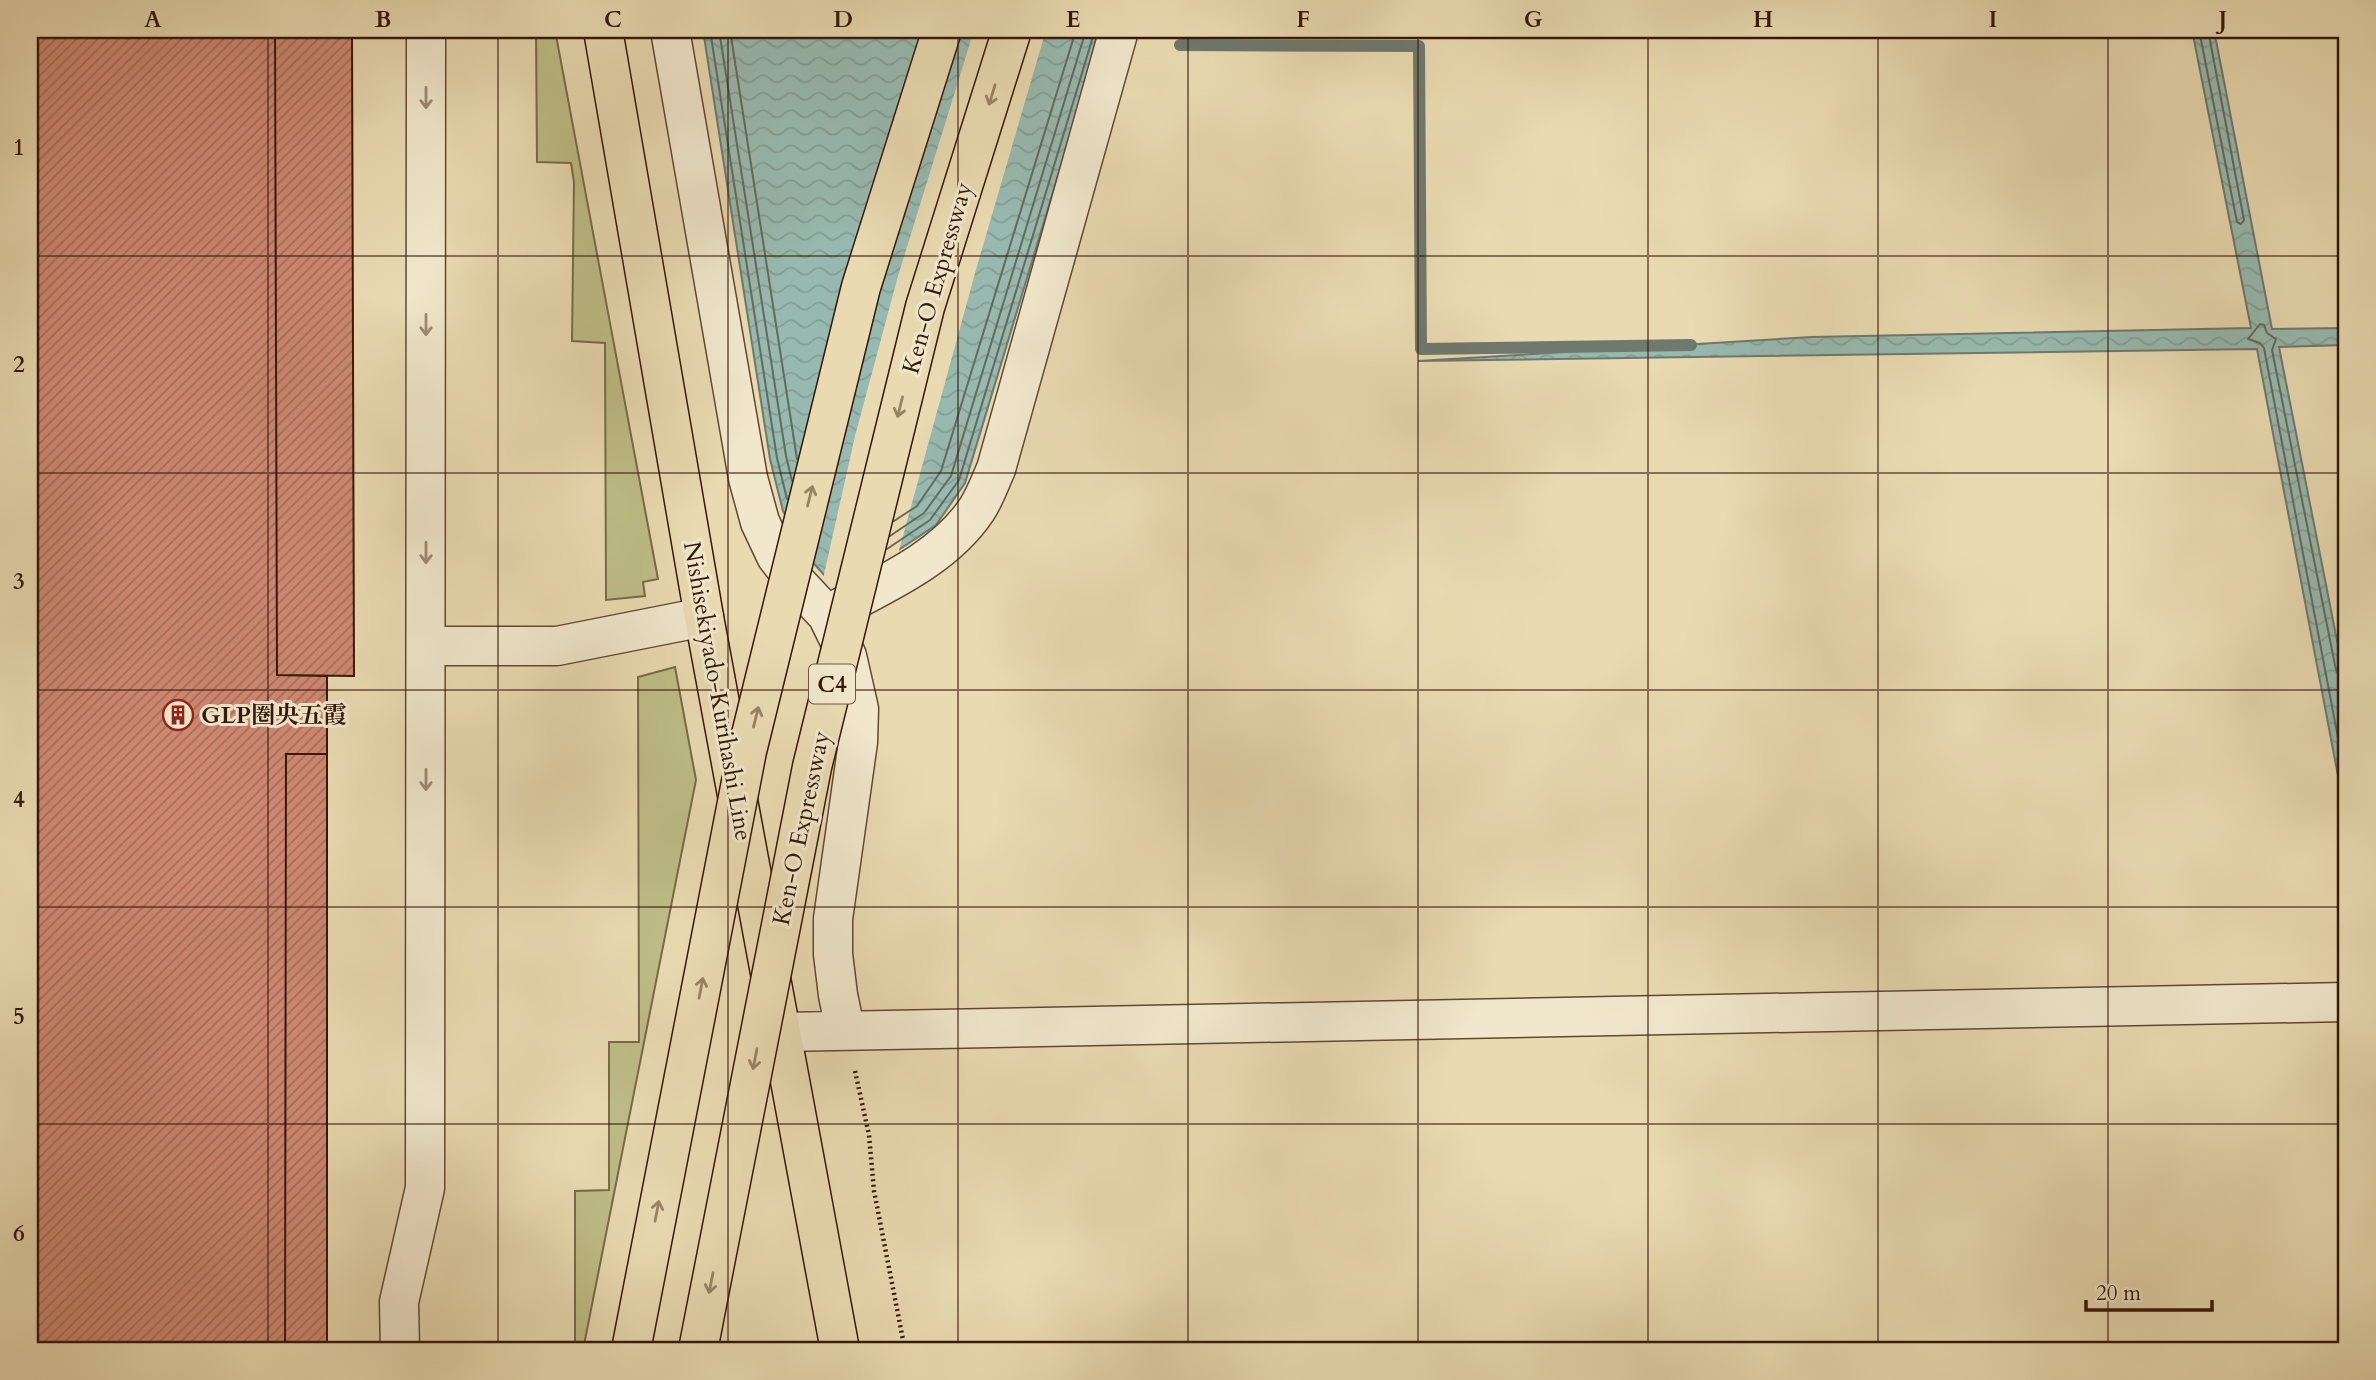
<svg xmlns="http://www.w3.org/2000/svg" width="2376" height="1380" font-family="Cardo,'Noto Serif JP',serif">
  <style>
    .garden { fill: #bebd87; stroke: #796a48; stroke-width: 2 }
    .water { fill: url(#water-waves); stroke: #6f796d; stroke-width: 2 }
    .pier { fill: #e9dab1 }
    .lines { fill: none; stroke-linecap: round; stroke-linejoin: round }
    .shore { stroke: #66695c; stroke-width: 2 }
    .stream { stroke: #6f796d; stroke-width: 12 }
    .building { fill: url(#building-hatch); stroke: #341809; stroke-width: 2 }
    .minor-casing { stroke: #614833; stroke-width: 41 }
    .major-casing { stroke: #341809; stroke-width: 41 }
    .path { stroke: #341809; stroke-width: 4.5; stroke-dasharray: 2 3.5; stroke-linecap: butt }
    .minor { stroke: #f1e7cc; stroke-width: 38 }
    .major { stroke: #e9dab1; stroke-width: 38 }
    .highway-bridge-casing { stroke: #341809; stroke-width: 41; stroke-linecap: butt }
    .highway-bridge { stroke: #e9dab1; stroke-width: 38 }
    .oneway { stroke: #988365 }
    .oneway2 { stroke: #9c8a74 }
    .grid { fill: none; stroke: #341809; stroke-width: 2; stroke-opacity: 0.55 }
    .labels { text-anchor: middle; stroke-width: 6; stroke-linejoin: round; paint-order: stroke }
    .shield { fill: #f1e7cc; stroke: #6d5644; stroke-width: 2 }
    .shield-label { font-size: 23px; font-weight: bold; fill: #341809 }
    .street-label { font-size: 24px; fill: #341809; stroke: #f1e7cc }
    .poi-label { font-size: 24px; font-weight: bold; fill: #341809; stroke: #f1e7cc; text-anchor: start }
    .neatline { fill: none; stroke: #341809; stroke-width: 2.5 }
    .grid-label { font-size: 23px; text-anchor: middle; font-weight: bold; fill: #341809 }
  </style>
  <defs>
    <pattern id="water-waves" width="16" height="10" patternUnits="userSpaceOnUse" patternTransform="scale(1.75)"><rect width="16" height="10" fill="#97bab0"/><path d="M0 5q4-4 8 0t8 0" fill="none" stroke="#839f96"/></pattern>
    <pattern id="building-hatch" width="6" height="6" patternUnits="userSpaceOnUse" patternTransform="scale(1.75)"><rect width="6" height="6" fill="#ce8872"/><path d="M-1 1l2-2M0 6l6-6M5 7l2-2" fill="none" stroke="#a86e5c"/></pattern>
  </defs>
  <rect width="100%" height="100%" fill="#e9dab1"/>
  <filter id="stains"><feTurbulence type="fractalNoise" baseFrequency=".00286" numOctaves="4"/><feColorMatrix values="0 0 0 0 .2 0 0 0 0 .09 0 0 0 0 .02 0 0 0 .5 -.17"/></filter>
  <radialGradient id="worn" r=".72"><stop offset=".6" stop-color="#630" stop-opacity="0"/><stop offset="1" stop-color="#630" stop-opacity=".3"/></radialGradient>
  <path class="garden" d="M536,30h19l103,549 -15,3 2,14 -39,4 -1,-257 -33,-2 2,-159 -3,-19 -34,-1z
    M675,667l21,113 -113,570h-34v-3l26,-1v-155l34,-1v-148h30l-1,-365z"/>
  <path class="water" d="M703,30h399l-137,453 -29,42 -87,58 -22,-5 -23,-25 -21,-42 -13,-52z
    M2192,30h22l58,299 74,-1v17l-67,2 67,339v132l-89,-469 -839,12 394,-24 439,-9z"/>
  <path class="pier" d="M974,30h72l-69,236 -79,288 -48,32 -25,-5 -2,-2 32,-143 43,-160z"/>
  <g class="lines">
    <path class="shore" d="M710,30l67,428 10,41
      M719,30l67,426 6,25
      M730,30l67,429
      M2199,30l38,192 4,2 3,-4 -36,-190
      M894,521l23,-15 24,-35 135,-441
      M890,536l34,-23 27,-37 135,-446
      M887,549l43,-29 29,-40 136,-450
      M2346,677l-6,-1 -4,-6 -64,-320 4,-11 -9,-6 -3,-8 -4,-1 -12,15 12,4 4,5 82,432"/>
    <path class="stream" d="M1180,45l239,1 2,303 270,-4"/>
  </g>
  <path class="building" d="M30,30h245l2,645 50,1v78h-41l-1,596h-255z
    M275,30h77l2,646 -77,-1z
    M286,754h41v596h-42z"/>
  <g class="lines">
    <g class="minor-casing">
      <path id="minor" d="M670,30l78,448 12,44 16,34 21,27 30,32 20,41 12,53 -1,33 -25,177v35l5,41 7,34
        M832,612c50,-27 112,-53 145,-103 8,-12 13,-27 19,-40l123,-439
        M426,646h131l147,-29
        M782,1032l1564,-30
        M400,1350l-1,-48 26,-114 1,-1158"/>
    </g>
    <g class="major-casing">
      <path id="major" d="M603,30l101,587 136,733"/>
    </g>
    <path class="path" d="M855,1071l14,64 5,56 31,159"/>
    <use href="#minor" class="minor"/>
    <use href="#major" class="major"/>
    <g class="highway-bridge-casing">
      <path id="highway-bridge" d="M631,1350l116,-599 114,-464 81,-257
        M698,1350l114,-583 113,-460 87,-277"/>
    </g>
    <use href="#highway-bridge" class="highway-bridge"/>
  </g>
  <defs><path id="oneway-shaft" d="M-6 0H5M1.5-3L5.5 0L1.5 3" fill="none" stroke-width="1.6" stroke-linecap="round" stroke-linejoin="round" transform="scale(1.75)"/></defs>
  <g class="oneway">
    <use href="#oneway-shaft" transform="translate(992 95) rotate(107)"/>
    <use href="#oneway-shaft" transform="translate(900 407) rotate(104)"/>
    <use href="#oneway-shaft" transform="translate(810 496) rotate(-76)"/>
    <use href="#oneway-shaft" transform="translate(756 717) rotate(-76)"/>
    <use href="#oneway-shaft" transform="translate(701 988) rotate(-79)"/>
    <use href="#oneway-shaft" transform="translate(755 1059) rotate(101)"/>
    <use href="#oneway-shaft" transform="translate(657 1211) rotate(-79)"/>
    <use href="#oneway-shaft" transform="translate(711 1283) rotate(101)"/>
  </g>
  <g class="oneway2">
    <use href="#oneway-shaft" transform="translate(426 98) rotate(90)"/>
    <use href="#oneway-shaft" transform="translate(426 325) rotate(90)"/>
    <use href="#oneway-shaft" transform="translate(426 553) rotate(90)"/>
    <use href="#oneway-shaft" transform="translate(426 780) rotate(90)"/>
  </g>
  <path class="grid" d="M268,30v1320M498,30v1320M728,30v1320M958,30v1320M1188,30v1320M1418,30v1320M1648,30v1320M1878,30v1320M2108,30v1320M30,256h2316M30,473h2316M30,690h2316M30,907h2316M30,1124h2316"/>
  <defs>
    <g id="building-ring" transform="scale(1.575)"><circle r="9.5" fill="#f1e7cc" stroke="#8f2418" stroke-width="1.5"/><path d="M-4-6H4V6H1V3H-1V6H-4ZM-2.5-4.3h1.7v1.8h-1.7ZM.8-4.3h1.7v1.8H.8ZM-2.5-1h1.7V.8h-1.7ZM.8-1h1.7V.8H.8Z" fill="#8f2418"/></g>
  </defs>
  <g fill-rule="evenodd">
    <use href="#building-ring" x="178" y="715"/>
  </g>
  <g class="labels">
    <rect class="shield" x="809" y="664.5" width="46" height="39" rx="5"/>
    <g class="shield-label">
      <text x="832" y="692">C4</text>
    </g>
    <g class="street-label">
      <text transform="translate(937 278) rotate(-74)" y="8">Ken-O Expressway</text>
      <text transform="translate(718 691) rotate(80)" y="8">Nishisekiyado-Kurihashi Line</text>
      <text transform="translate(801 828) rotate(-78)" y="8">Ken-O Expressway</text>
    </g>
    <g class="poi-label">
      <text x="201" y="723">GLP圏央五霞</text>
    </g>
  </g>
  <rect width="2376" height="1380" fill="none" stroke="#e9dab1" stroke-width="77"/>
  <path d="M2086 1300v10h126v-10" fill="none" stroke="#341809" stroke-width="3.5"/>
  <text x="2096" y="1300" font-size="21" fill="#341809" stroke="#f1e7cc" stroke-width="5" paint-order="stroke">20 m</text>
  <rect x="38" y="38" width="2300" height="1304" class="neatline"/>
  <g class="grid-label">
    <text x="153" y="27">A</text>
    <text x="383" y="27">B</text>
    <text x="613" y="27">C</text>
    <text x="843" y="27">D</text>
    <text x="1073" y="27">E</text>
    <text x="1303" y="27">F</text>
    <text x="1533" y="27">G</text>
    <text x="1763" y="27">H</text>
    <text x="1993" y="27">I</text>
    <text x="2223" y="27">J</text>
    <text x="19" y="155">1</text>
    <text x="19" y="372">2</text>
    <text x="19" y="589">3</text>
    <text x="19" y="807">4</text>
    <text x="19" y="1024">5</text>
    <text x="19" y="1241">6</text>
  </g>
  <rect width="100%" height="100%" filter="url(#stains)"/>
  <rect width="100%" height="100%" fill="url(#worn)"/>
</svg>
